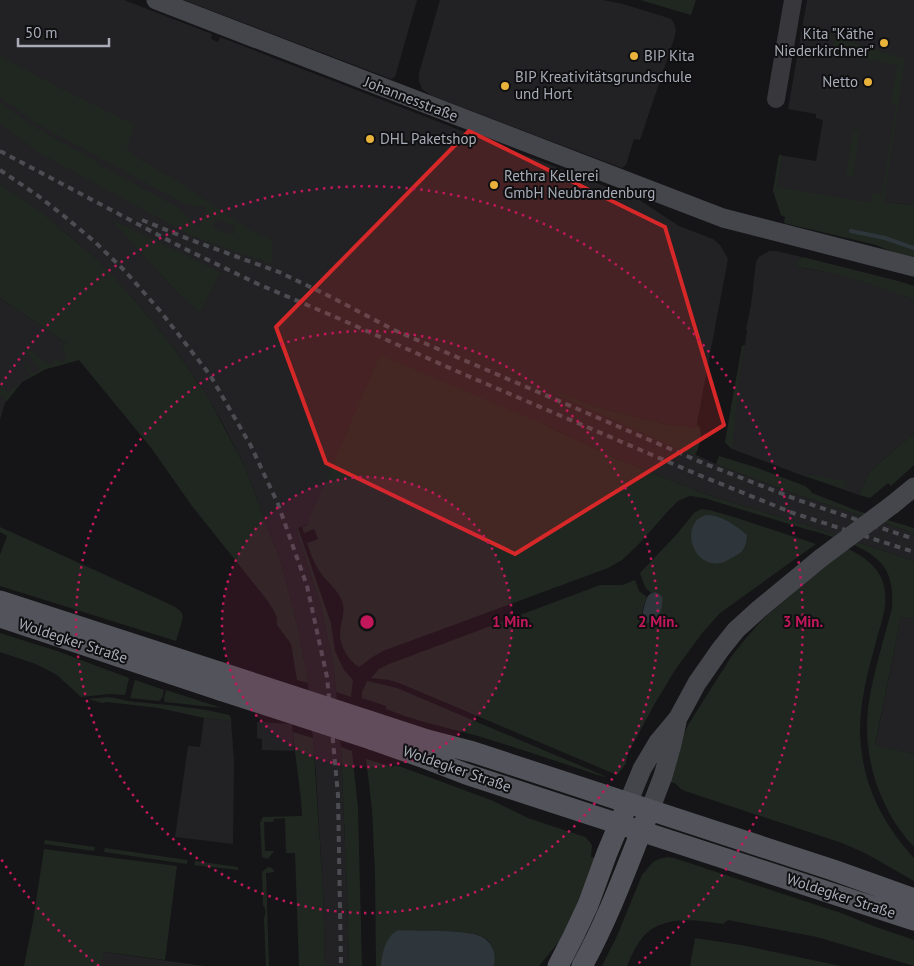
<svg xmlns="http://www.w3.org/2000/svg" width="914" height="966" font-family="'PT Sans',sans-serif">
  <style>
    .built { fill: #222124; fill-rule: evenodd }
    .green { fill: #202721; fill-rule: evenodd }
    .water { fill: #2e363c }
    .lines { fill: none; stroke-linecap: round; stroke-linejoin: round }
    .stream { stroke: #2e363c; stroke-width: 4 }
    .tertiary { stroke: #37373c; stroke-width: 18 }
    .secondary { stroke: #45464c; stroke-width: 19 }
    .primary { stroke: #53545b; stroke-width: 21 }
    .rail { stroke: #4c4d53; stroke-width: 4; stroke-dasharray: 6 5; stroke-linecap: butt }
    .secondary-bridge { stroke: #45464c; stroke-width: 19 }
    .primary-bridge { stroke: #53545b; stroke-width: 21 }
    .marked { fill: #d62828; fill-opacity: 0.2; stroke: #d62828; stroke-width: 4; stroke-linejoin: round }
    .ring { fill: none; stroke: #c2185b; stroke-width: 2.5; stroke-dasharray: 2.5 5 }
    .poi-dot { fill: #e9b23b; stroke: #101012; stroke-width: 2 }
    .labels { text-anchor: middle; stroke-width: 4; stroke-linejoin: round; paint-order: stroke }
    .poi-label { font-size: 15px; fill: #a8acb7; stroke: #101012; text-anchor: start }
    .street-label { font-size: 15px; fill: #a8acb7; stroke: #101012 }
    .centre { fill: #c2185b; stroke: #101012; stroke-width: 2.5 }
    .ring-label { font-size: 15px; text-anchor: middle; font-weight: bold; fill: #c2185b; stroke: #101012; stroke-width: 4; stroke-linejoin: round; paint-order: stroke }
  </style>
  <rect width="100%" height="100%" fill="#151517"/>
  <path class="built" d="M0,0h124l88,34 -1,5 7,3 2,-5 418,162 41,27 34,13 7,6 8,14 -32,169 -17,-3 -6,1 -37,-9 -42,-11 -38,-14 160,72 82,31 116,38v28l-111,-37 -98,-30 -85,-34 -77,-36 -247,105 25,78 13,62 7,78 6,144 2,75h-24l-2,-76 -7,-116 -8,-91 -9,-51 -19,-73 -18,-46 -17,-46 -21,-41 -16,-29 -36,-52 -41,-49 -39,-41 -25,-21 -67,-50zM112,219l88,93 -28,-25z
    M184,0h233l-22,77 -4,2z
    M440,0h163l20,4 39,12 9,3 3,4 2,7 -2,9 -34,101 -6,-1 -8,26 -4,3 -192,-73 -8,-6 -3,-8v-8z
    M807,0h107v205l-30,-3 -11,15 -100,-26 6,-36 37,6 7,-41 -7,-2v-4l-28,-5z
    M769,251h7l26,6 -4,10 43,8 50,15 23,10v133l-45,39 -10,23 -66,-23 -61,-23 -7,-7 17,-96 3,-1 2,-14 -1,-2 5,-24 5,-43 3,-5z
    M0,298l66,45 13,17 -33,9 -24,13 -17,21 -5,17z
    M901,617l13,2v135l-39,-8z
    M204,718l27,3 3,40 -1,83 -58,-7 13,-91 12,1z
    M257,722l35,2 2,27 -32,-1v-11l-5,-1z
    M103,952l102,14h-104z"/>
  <path class="green" d="M640,0h56l-5,15z
    M803,27l102,32 -21,143 30,3v56l-38,-16 -92,-22 1,-6 -4,-2 -8,-24 6,-36h3l-5,32 94,16 1,-10 10,1 14,-89 -4,-1 -1,-2 6,-37 -65,-11 3,-15 -21,-6 -3,4 -10,-3z
    M0,56l66,35 69,34 -8,22 7,9 43,25 73,49 22,10v24l-80,-28 -151,-82 -41,-30v-21l36,25 55,30 9,7 77,42 18,17 5,2 7,-17c-5,-5 -7,-3 -14,-3 -3,0 -7,-2 -10,-3l-149,-81 -34,-25zM216,219l19,7 -2,9 -20,-7z
    M853,129l7,1 -7,47 -7,-1z
    M0,184l37,25 55,46 19,19 20,22 41,49 36,52 37,70 17,46 18,46 19,73 9,51 -11,-3 -6,-36 -14,-19v-7l-3,-7 -7,-11 -75,-94 -40,-57 -73,-89 -33,9 -24,13 -15,19 -7,-6 1,-12 7,9 23,-17 -7,-10 1,-3 9,12 6,-5 -9,-12 -6,-4 3,-4 23,16 4,-6 7,4 5,-8 -6,-5 5,-7 -66,-45z
    M111,219l109,53 -20,41 -28,-26z
    M803,257l95,24 16,5v14c-38,-15 -76,-27 -116,-33 -2,-4 1,-8 5,-10z
    M745,345l-5,26 -8,78 -7,-7 17,-96z
    M380,355l163,69 77,36 85,34 98,30 111,37v58l-13,-2 -26,128 39,9v93c-36,-38 -53,-94 -45,-145 5,-32 15,-63 23,-94 1,-17 0,-33 -12,-46 -18,-20 -62,-29 -88,-37 -29,-9 -59,-18 -88,-27l-14,-2 -12,5 -8,8 -33,37 -15,14 -14,8 -225,83 -12,7 -12,9c-10,-6 -19,-20 -19,-32 0,-11 5,-20 3,-31 -4,-15 -18,-23 -25,-35 -5,-8 -8,-17 -11,-26l11,-4 -4,-10 -10,4 -2,-6 5,-2z
    M555,391l39,15 42,11 37,9 6,-1 17,3 1,-4c8,9 2,22 -2,32l-135,-60z
    M914,433v32l-23,21 -3,-3 -18,15 -11,-3 10,-23z
    M719,456l36,11 50,19 5,4 2,3 46,18 56,17v5l-116,-38 -82,-31z
    M793,472l54,9 -3,8z
    M701,509l8,1 28,8 79,26 -96,69 -17,19 -28,38 -21,35 -27,50 -1,9 -9,11 -218,-92 -10,-3 -18,-2 8,-9 10,-5 211,-79h22l13,-5 4,11 8,6c-3,10 -11,22 4,26l8,-29 -3,-2 -5,1 -6,-6 -5,-14 37,-39 17,-21z
    M0,527l167,76c6,3 15,6 16,14l-7,24 -176,-55v-31l7,-19 -7,-4z
    M298,528l33,95 4,28 9,19 9,10 -2,17 -15,-5 -2,-23 -13,-62 -25,-78z
    M848,549c18,8 36,22 37,44 2,17 -5,33 -9,49 -8,29 -16,58 -16,89 1,50 21,91 54,127v23l-49,-28 -23,-10 -157,-52 -4,-2 -5,-5 -8,-3 8,-30 12,-26 43,-68 15,-19 19,-21 64,-54z
    M0,633l57,18 72,27 -4,17 -16,-1 -28,3 -24,-22 -21,-11 -36,-12z
    M135,680l29,10 -2,8 -3,3 -29,-3z
    M367,681l30,7 210,89 -9,-2c-40,-13 -80,-27 -120,-39 -31,-8 -62,-15 -92,-27v-3l-24,-8v-6z
    M166,690l56,18 -57,-6 -1,-3z
    M108,697c9,1 18,4 27,5 32,3 63,5 94,13l2,3v3l-27,-3 -45,-10 -52,-6 -5,1 -14,-4z
    M293,732l20,6 10,152 2,76h-26l-4,-113h-9l-1,-35 -11,1 -1,3h-9l1,29h9l-6,8 -6,-2 -2,-34 3,-6 39,-1c-1,-28 -7,-56 -9,-84z
    M341,747l11,4 6,57 4,158h-13l-2,-75z
    M366,759l27,8 2,-2 12,4 84,31 37,18 57,19 3,3 4,5 -1,12 9,2 -33,73 -28,34h-45c1,-11 0,-21 -9,-28 -13,-9 -68,-7 -86,-8l-18,36h-5l-1,-92 -3,-65z
    M45,840l50,7 -1,4 -50,-7z
    M105,848l82,12v4l-83,-12z
    M44,849l133,17 -12,94 -61,-8 -3,14h-77l9,-45z
    M667,857l7,1 167,55 35,14 38,13v26l-97,-29 -89,-17 -5,4c-27,-4 -61,-10 -81,14 -7,9 -11,19 -15,28h-25l15,-30 25,-61 11,-13 6,-3z
    M195,861l43,6v3l-44,-5z
    M268,867l4,1 3,4 -9,1 3,93h-3l-2,-48c2,-5 2,-9 -1,-13l-1,-33z
    M695,938l46,7 100,21h-151z"/>
  <path class="water" d="M706,515c16,0 29,10 41,20 -1,13 -4,18 -16,23 -3,2 -7,5 -11,5 -22,5 -37,-25 -24,-42 2,-3 6,-4 10,-6z
    M655,592c3,1 5,2 7,5 2,3 -2,20 -5,23 -1,3 -4,3 -7,3 -3,0 -5,-2 -7,-4 -2,-4 3,-20 5,-23 3,-3 4,-3 7,-4z
    M399,930c17,1 73,-1 85,8 10,7 12,17 10,28h-113c1,-13 5,-31 18,-36z"/>
  <g class="lines">
    <path class="stream" d="M851,231l34,7 29,10"/>
    <path class="tertiary" d="M776,99l17,-99"/>
    <path class="secondary" d="M156,0l567,218 191,49
      M892,505l22,-18
      M628,803l14,-34 16,-27 20,-24 19,-35 23,-33 16,-20 22,-20 63,-52
      M650,810l13,-34 8,-28 6,-26"/>
    <path class="primary" d="M0,601l219,71
      M0,617l220,73
      M369,721l58,19 46,12 360,118 81,29
      M371,739l51,18 44,17 383,125 65,21
      M558,966l15,-29 15,-32 19,-52 18,-43
      M582,966c26,-47 44,-97 64,-147"/>
    <path class="rail" d="M0,151l181,96 77,37 82,35 114,51 245,105 94,38 121,39
      M0,170l37,25 27,21 31,26 30,29 36,41 49,63 41,71 27,58 29,82 20,91 11,118 3,171
      M142,220l49,20 88,32 52,25 63,33 309,133 95,37 116,39"/>
    <path class="secondary-bridge" d="M821,558l71,-53"/>
    <path class="primary-bridge" d="M219,672l150,49
      M220,690l151,49"/>
  </g>
  <path class="marked" d="M469,131l196,96 59,198 -209,129 -189,-91 -50,-136z"/>
  <circle cx="367" cy="622" r="145" fill="#c2185b" fill-opacity=".12"/>
  <g class="ring">
    <circle cx="367" cy="622" r="145"/>
    <circle cx="367" cy="622" r="291"/>
    <path d="M99 966A436 436 0 0 1 1 859M1 385A436 436 0 1 1 635 966"/>
  </g>
  <g class="poi-dot">
    <circle cx="884" cy="43" r="5"/>
    <circle cx="634" cy="56" r="5"/>
    <circle cx="868" cy="82" r="5"/>
    <circle cx="505" cy="86" r="5"/>
    <circle cx="370" cy="139" r="5"/>
    <circle cx="494" cy="185" r="5"/>
  </g>
  <g class="labels">
    <g class="poi-label">
      <text x="874" y="39" text-anchor="end">Kita "Käthe<tspan x="874" dy="17">Niederkirchner"</tspan></text>
      <text x="644" y="61">BIP Kita</text>
      <text x="515" y="82">BIP Kreativitätsgrundschule<tspan x="515" dy="17">und Hort</tspan></text>
      <text x="858" y="87" text-anchor="end">Netto</text>
      <text x="380" y="144">DHL Paketshop</text>
      <text x="504" y="181">Rethra Kellerei<tspan x="504" dy="17">GmbH Neubrandenburg</tspan></text>
    </g>
    <g class="street-label">
      <text transform="translate(411 99) rotate(21)" y="5">Johannesstraße</text>
      <text transform="translate(73 641) rotate(18)" y="5">Woldegker Straße</text>
      <text transform="translate(457 769) rotate(19)" y="5">Woldegker Straße</text>
      <text transform="translate(841 896) rotate(18)" y="5">Woldegker Straße</text>
    </g>
  </g>
  <circle cx="367" cy="622" r="8" class="centre"/>
  <g class="ring-label">
    <text x="512" y="627">1 Min.</text>
    <text x="658" y="627">2 Min.</text>
    <text x="803" y="627">3 Min.</text>
  </g>
  <path d="M18 38v8h91v-8" fill="none" stroke="#a8acb7" stroke-width="2.5"/>
  <text x="25" y="38" font-size="15" fill="#a8acb7" stroke="#101012" stroke-width="4" paint-order="stroke">50 m</text>
</svg>
